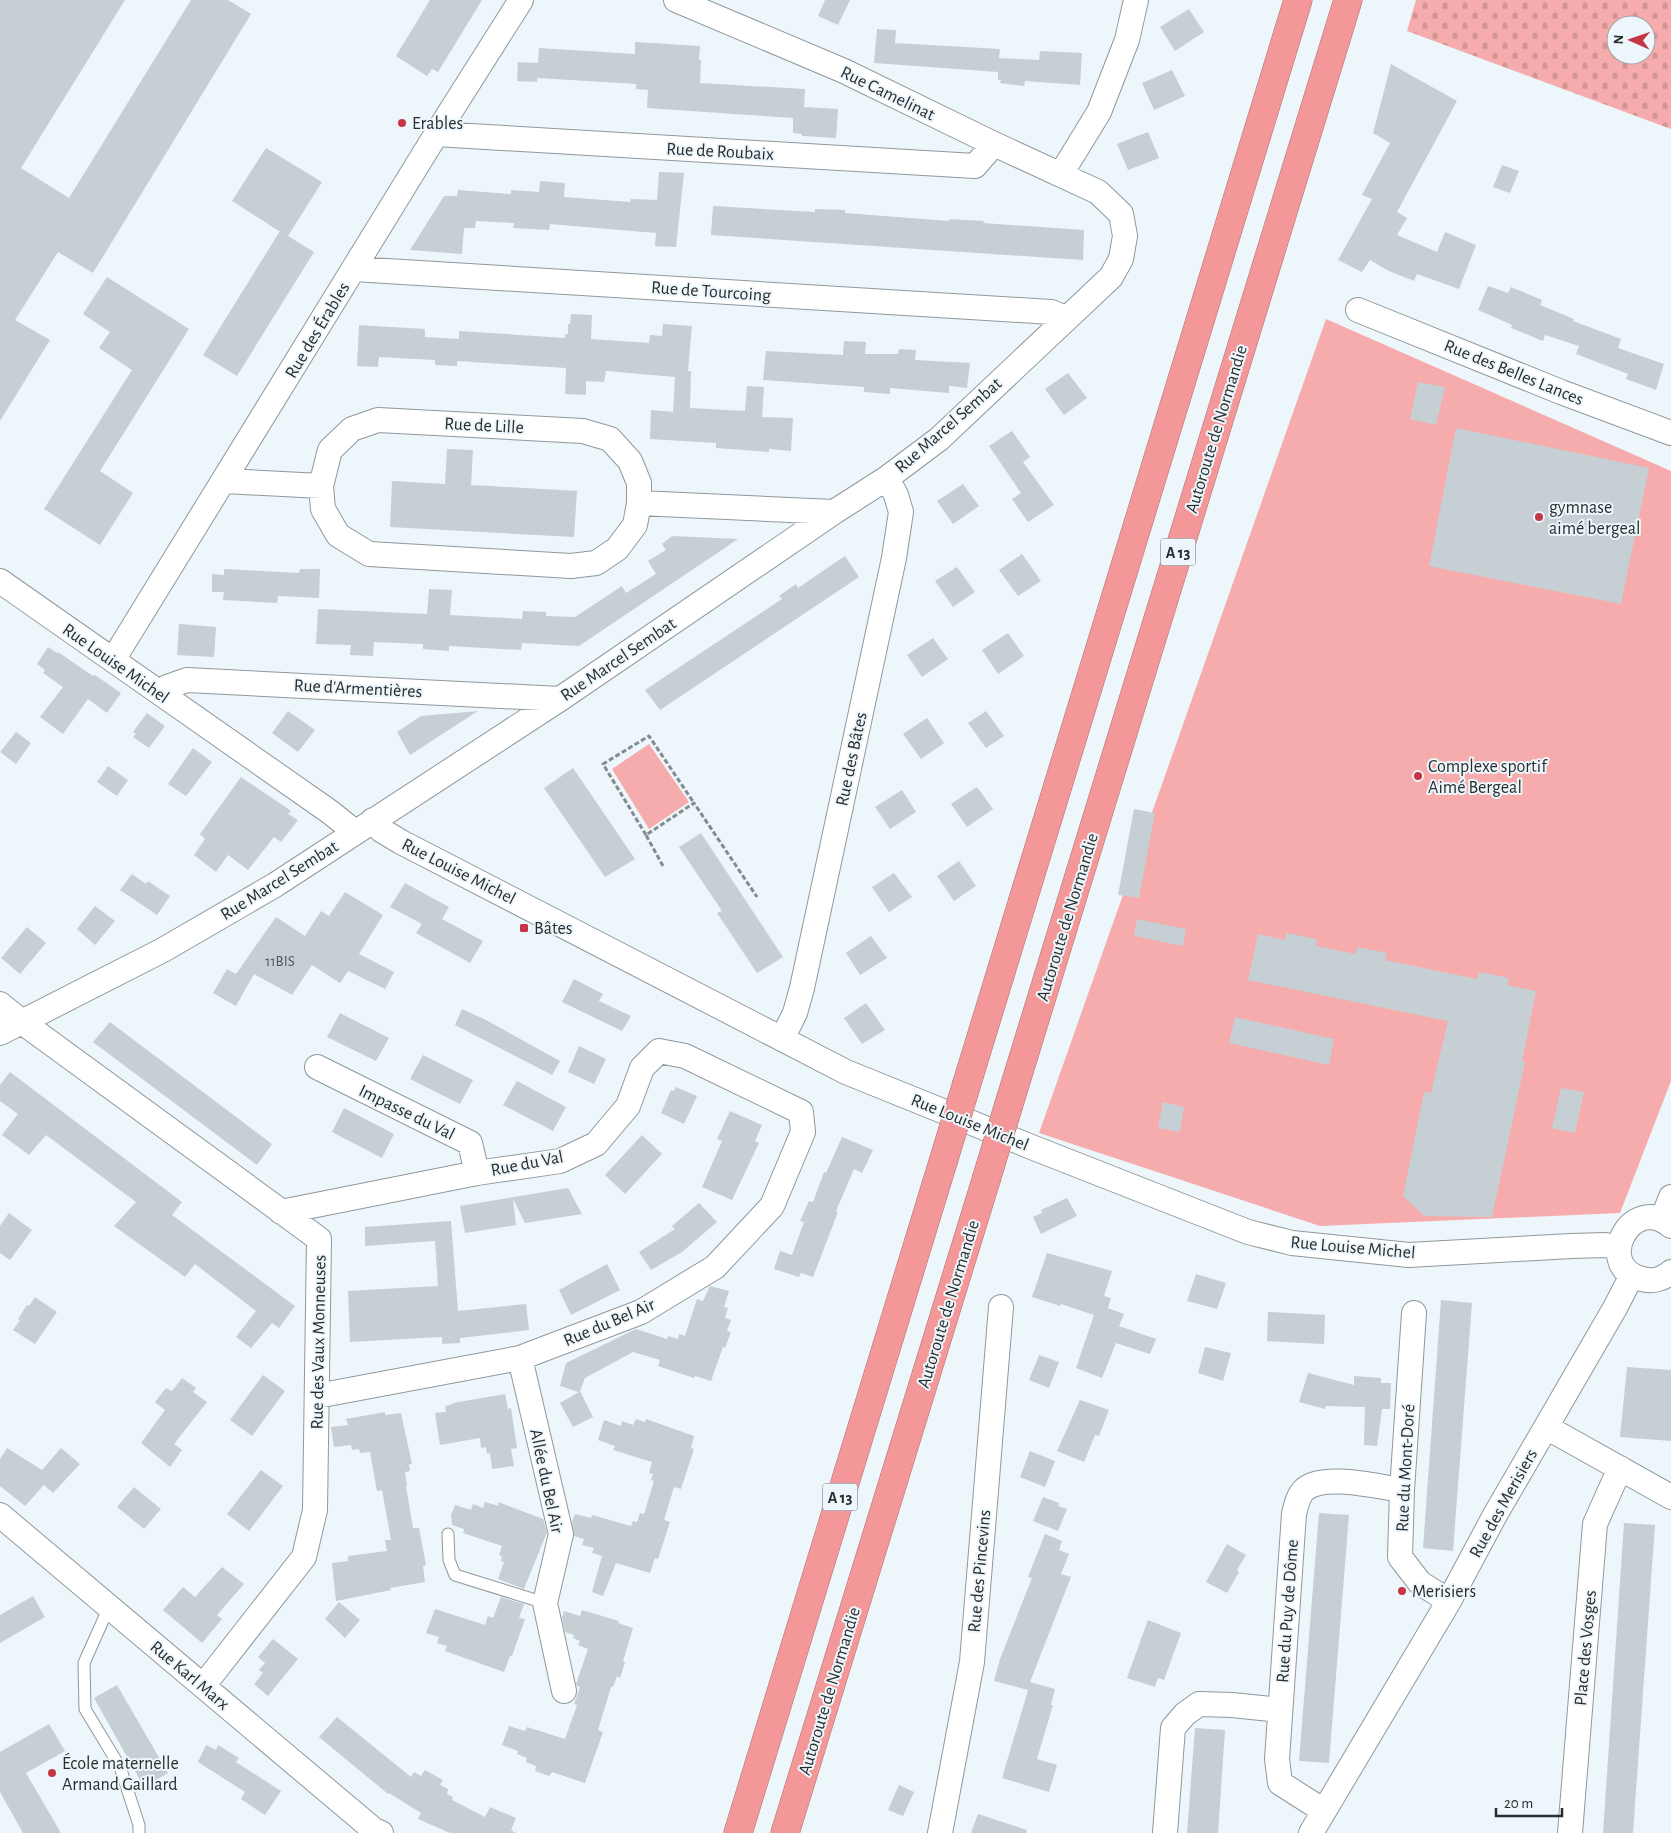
<svg xmlns="http://www.w3.org/2000/svg" width="1671" height="1833" font-family="'Alegreya Sans',sans-serif">
  <style>
    .cemetery { fill: url(#cemetery-stones); fill-rule: evenodd }
    .park { fill: #f6acac }
    .building { fill: #c6cfd3 }
    .lines { fill: none; stroke-linecap: round; stroke-linejoin: round }
    .service-casing { stroke: #90989d; stroke-width: 13 }
    .minor-casing { stroke: #90989d; stroke-width: 26 }
    .motorway-casing { stroke: #ac7273; stroke-width: 29 }
    .path { stroke: #848b8e; stroke-width: 3; stroke-dasharray: 5 2.5; stroke-linecap: butt }
    .service { stroke: #fff; stroke-width: 11 }
    .minor { stroke: #fff; stroke-width: 24 }
    .motorway { stroke: #f39798; stroke-width: 28 }
    .motorway-bridge-casing { stroke: #ac7273; stroke-width: 29; stroke-linecap: butt }
    .motorway-bridge { stroke: #f39798; stroke-width: 28 }
    .poi-dot { fill: #c53546; stroke: #edf6fb; stroke-width: 2 }
    .labels { text-anchor: middle; stroke-width: 4; stroke-linejoin: round; paint-order: stroke }
    .number-label { font-size: 15px; fill: #505658 }
    .shield { fill: #edf6fb; stroke: #64696c; stroke-width: 1 }
    .shield-label { font-size: 16px; font-weight: bold; fill: #292d2f }
    .street-label { font-size: 18px; fill: #292d2f; stroke: #edf6fb }
    .poi-label { font-size: 18px; fill: #292d2f; stroke: #edf6fb; text-anchor: start }
  </style>
  <defs>
    <pattern id="cemetery-stones" width="16" height="16" patternUnits="userSpaceOnUse" patternTransform="scale(1.25)"><rect width="16" height="16" fill="#f6acac"/><path d="M2 7V4a2 2 0 0 1 4 0v3zM10 15v-3a2 2 0 0 1 4 0v3z" fill="#d39494"/></pattern>
  </defs>
  <rect width="100%" height="100%" fill="#edf6fb"/>
  <path class="cemetery" d="M1416,0h255v129l-264,-98zM1616,25h30v30h-30z"/>
  <path class="park" d="M1326,319l345,152v610l-51,132 -300,13 -281,-93z
    M649,744l40,58 -40,27 -37,-60z"/>
  <path class="building" d="M0,0h125l-104,168 48,30 122,-198h37l23,14 -158,259 -35,-21 -43,68 35,20 -50,81z
    M430,0h52l-44,72 -6,-3 -5,7 -31,-20z
    M825,0h25l-12,25 -20,-9z
    M1189,9l15,23 -29,19 -15,-24z
    M877,29l19,1 -1,13 105,6 -1,9 40,2 1,-9 42,2 -2,32 -55,-4 -1,5 -24,-3 1,-3h-3v-8l-124,-9z
    M635,42l65,4 -1,14h2l-1,23 105,6 -1,18 34,2 -2,29 -34,-2v-2l-9,-1v-15l-146,-10 1,-18 -12,-1v-5l-98,-6v-3l-1,7 -20,-1 1,-19 20,1 1,-15 96,6z
    M1391,64l66,37 -60,111 10,6 -10,17 40,17 8,-20 31,13 -17,44 -42,-15 -3,7 -25,-10 -19,-11 -8,12 -24,-12 34,-61 -10,-4 28,-52 -17,-10z
    M1172,70l13,26 -31,14 -12,-27z
    M1148,132l11,26 -31,12 -11,-26z
    M266,148l56,34 -34,54 26,16 -77,124 -34,-21 77,-124 2,2 -50,-32z
    M1502,165l17,6 -9,22 -17,-6z
    M659,172l25,1 -8,74 -21,-1 1,-13 -106,-9 -1,6 -36,-2 1,-5 -38,-2 -1,7h-11l-2,26 -52,-4 34,-54h13l1,-6 53,4v-4l28,2 1,-11 13,1 12,1 -1,14 66,5 1,-3 26,1z
    M713,206l102,6v-3l30,1v3l104,8v-2l35,2 -1,2 101,7 -1,30 -372,-25z
    M107,277l82,52 -89,142 33,22 -33,52 -56,-36 88,-139 -33,-22 11,-16 -27,-18z
    M1488,286l20,7 3,-6 31,13 -2,5 34,14 -1,2 48,18 -3,9 46,16 -8,26 -30,-11 2,-5 -52,-20 3,-8 -34,-11 -2,6 -32,-13 1,-3 -34,-15z
    M571,314l21,1 -1,24 58,4 1,-8 12,1 1,-12 29,2 -4,45h3l-1,37 55,3 2,-25 17,1 -2,30 31,1 -2,33 -22,-2v3l-53,-4v-5l-66,-4 1,-29 22,2 2,-35 -69,-6 -2,11 -18,-1v14l-21,-1 1,-26 -109,-7v5l-22,-1v-5l-56,-3 -1,10 -21,-1 2,-41 66,4v8l34,2v-8l106,7v-4h3v-10h2z
    M844,341l22,1 -1,12h33l1,-5 17,1 -1,10 55,3 -3,25 -18,-2v7l-59,-5v6l-26,-2v-5l-101,-7 3,-29 77,4z
    M1068,373l19,25 -23,17 -19,-26z
    M1418,382l27,5 -9,38 -26,-6z
    M1456,428l193,40 -28,136 -192,-38z
    M1012,431l18,26 -7,5 31,43 -26,17 -16,-23 9,-6 -32,-47z
    M447,449l26,1 -2,35 106,6 -3,46 -184,-10 2,-46 53,3z
    M963,484l16,22 -26,18 -16,-23z
    M672,536l66,3 -159,107 -57,-3 -1,7 -72,-4v5l-26,-2v-5l-49,-2 -1,14 -23,-1 1,-10 -35,-1 2,-35 109,5 2,-25 23,1 -2,25 72,4 1,-8 23,1v4l29,1 47,-31 4,7 30,-19 -8,-13 18,-11 -4,-6z
    M1022,554l19,27 -23,15 -19,-26z
    M845,556l14,21 -199,133 -15,-20 137,-91 -3,-3 17,-12 2,4z
    M957,567l18,25 -22,15 -18,-26z
    M224,569l75,4 1,-4h20l-1,29 -41,-2 -1,7 -54,-3 1,-8h-12v-18l12,1z
    M179,624l37,3 -2,30 -37,-2z
    M1008,633l16,23 -26,18 -16,-24z
    M933,638l15,21 -26,18 -15,-22z
    M48,647l9,6 1,-1 35,24 2,-1 26,18 -14,20 -19,-14 -25,35 -23,-17 23,-30 -20,-14 2,-3 -8,-6z
    M288,711l27,19 -17,22 -26,-19z
    M478,711l-68,44 -13,-23 24,-16z
    M986,711l18,25 -18,12 -18,-25z
    M147,713l18,13 -16,22 -16,-11 3,-3 -3,-2z
    M927,718l17,25 -23,16 -18,-25z
    M16,732l15,11 -15,21 -16,-12z
    M193,748l19,14 -26,34 -18,-12z
    M108,766l20,14 -11,16 -20,-14z
    M573,768l62,91 -30,18 -61,-89z
    M241,777l50,34 -3,3 10,6 -17,22 -7,-5 -26,33 -20,-15 -12,17 -22,-17 11,-16 -5,-5z
    M977,787l16,22 -26,18 -16,-23z
    M902,790l14,22 -26,17 -15,-22z
    M1134,809l21,4 -16,85 -21,-3z
    M701,833l82,124 -26,16 -40,-60 5,-2 -43,-64z
    M959,861l17,25 -22,15 -17,-25z
    M894,873l18,24 -23,15 -17,-25z
    M132,874l14,10 2,-3 22,15 -13,19 -37,-25z
    M405,883l44,24 -7,12 41,22 -13,22 -54,-30 6,-9 -32,-17z
    M345,892l38,23 -24,39 35,18 -9,17 -37,-18 -8,12 -28,-18 -20,30 -38,-21 -18,32 -23,-13 14,-24 9,5 40,-57 29,19 16,-25 8,5z
    M95,906l20,15 -20,24 -18,-16z
    M1137,919l49,10 -3,17 -49,-10z
    M27,927l19,16 -26,31 -19,-16z
    M1286,933l31,6 -1,7 40,8 1,-7 30,6 -2,7 92,19 2,-7 30,6 -2,7 29,6 -14,70 3,1 -33,155 -68,-1 -21,-20 21,-104 7,1 17,-72 -200,-41 10,-46 27,6z
    M871,936l16,22 -27,17 -14,-22z
    M574,979l29,15 -4,7 32,15 -9,15 -60,-29z
    M866,1003l19,27 -23,14 -18,-26z
    M462,1009l24,11 74,41 -8,14 -97,-50z
    M340,1013l49,25 -13,23 -49,-24z
    M1235,1017l99,22 -5,26 -100,-22z
    M110,1022l162,122 -15,21 -164,-123z
    M579,1046l27,13 -12,25 -26,-12z
    M423,1055l50,25 -13,24 -50,-25z
    M10,1072l172,130 -10,13 123,91 -16,22 -7,-5 -21,25 -15,-11 20,-26 -61,-47 -10,13 -71,-51 22,-24 -90,-67 -17,20 -27,-20 16,-21 -18,-13v-16z
    M517,1081l49,26 -13,24 -50,-26z
    M676,1087l21,9 -13,28 -23,-11 10,-23 3,1z
    M1561,1088l23,4 -9,41 -23,-5z
    M1163,1102l21,5 -4,25 -22,-4z
    M344,1108l50,26 -12,24 -50,-26z
    M730,1111l32,14 -7,16 4,2 -27,57 -30,-13 20,-46 -5,-2z
    M642,1135l20,19 -37,40 -20,-19z
    M842,1137l31,13 -11,23 -8,-4 -18,42 2,1 -25,65 -12,-4 -2,4 -25,-8 6,-18 12,4 12,-33 -4,-1 9,-20 4,1 11,-30 2,1z
    M568,1188l14,26 -57,9 -12,-24 3,26 -51,8 -5,-27z
    M1067,1198l10,18 -36,18 -8,-17 9,-4 -1,-3z
    M699,1203l18,19 -35,30 -31,18 -12,-18 36,-23 -3,-3z
    M9,1213l23,17 -22,30 -10,-7v-27z
    M451,1221l7,90 68,-7 3,26 -69,8v5l-18,1v-7l-92,5 -2,-51 90,-5 -3,-45 -70,5v-19z
    M1047,1253l65,18 -8,25 7,2 -3,10 16,6 -5,12 37,13 -6,15 -34,-11 -14,35 -26,-10 18,-53 -33,-11 -1,2 -28,-9z
    M607,1264l13,26 -49,25 -12,-25z
    M1196,1274l30,9 -9,26 -30,-8z
    M710,1286l19,5 -5,16 4,1 -3,10 6,2 -4,11 4,1 -6,16 -2,-1 -12,34 -16,-5 -1,2 -36,-12 2,-6 -27,-8 -48,26 -5,13 13,26 -20,10 -13,-24 19,-11 -19,-6 6,-23 70,-34 31,10 1,-3 10,3 1,-5 6,2 12,-37 6,2z
    M35,1297l22,15 -22,32 -22,-14 7,-10 -2,-1 9,-14 2,1z
    M1441,1300l31,3 -19,248 -30,-3z
    M1268,1312l57,3 -1,29 -57,-3z
    M1205,1347l26,6 -8,28 -25,-8z
    M1039,1355l20,7 -10,26 -20,-8z
    M1627,1367l44,3v71l-51,-4z
    M1308,1373l46,12v-9l27,2v5h10l-1,26h-8l-5,37 -13,-1 1,-38 -39,-1 -1,3 -26,-7z
    M263,1375l22,16 -33,45 -22,-16z
    M182,1378l14,10 -3,4 14,10 -33,42 8,6 -12,17 -29,-24 24,-33 -10,-8 11,-14 6,3z
    M505,1394l3,15 3,-1 6,40 -6,1 3,17 -22,3 -2,-16 -3,1 -1,-7 -5,1 -1,-10 -40,7 -5,-32 11,-1 -1,-6 8,-2v-1z
    M1080,1400l29,10 -10,26 -4,-1 -11,27 -27,-11z
    M385,1412v3l16,-2 11,51h-3l1,7 -5,1 2,14h-1l7,42h6l7,37 -3,1 2,16 -35,6 1,2 -55,11 -4,-38 16,-2v-5l39,-5 -2,-11h6l-9,-50 -5,1 -7,-39 -10,1 -1,-4 -7,1 -1,-5 -17,2 -3,-20 17,-2 -2,-6z
    M636,1419l9,3 1,-3 48,17 -3,12 3,1 -13,40 -7,-2 -10,33 6,2 -12,37 -3,-1 -5,15 -34,-10 -13,33 -11,-4 10,-36 -10,-3 2,-5 -12,-3 2,-6 -10,-3 -2,-14 3,-8 16,4 1,-3 39,11 2,-5 4,1 3,-9 4,1 10,-33 -3,-1 2,-6 -4,-1 3,-11 -39,-12 2,-4 -17,-6 6,-20 17,6 1,-5 11,4z
    M7,1448l35,22 19,-22 19,16 -27,29 -9,-8 -19,21 -25,-20v-27z
    M1030,1451l25,10 -10,26 -25,-10z
    M261,1470l22,16 -34,45 -22,-17z
    M134,1487l27,22 -17,20 -27,-22z
    M1043,1497l16,6 -1,3 9,3 -9,22 -25,-10z
    M485,1502l14,4 -1,-4 45,17 4,13 -23,57 -26,-10 6,-17 -3,-1 1,-5 -3,-1 3,-9 -39,-13 1,-4 -12,-4 -1,-10 4,-10 16,5 2,-6 10,4z
    M1319,1513l30,2 -20,248 -30,-2z
    M1624,1523l31,2 -22,308h-30z
    M1045,1534l17,7 -3,9 10,4 -8,20 10,3 -41,105 25,7 -4,16h2l-16,54 20,6 -8,27 -47,-14 27,-91 -1,3 -34,-9 6,-22 32,-81 -4,-1z
    M1227,1544l19,11 -9,15 2,2 -12,21 -21,-11z
    M222,1567l22,17 -27,31 5,4 -20,24 -39,-33 20,-23 12,10z
    M33,1596l12,21 -45,26v-28z
    M501,1597l23,7 -5,14 6,1 -13,37h-2l-6,16 -59,-21 2,-5 -10,-3 2,-6 -13,-4 9,-24 50,16 3,-9 5,2z
    M339,1602l21,18 -15,18 -20,-19z
    M582,1610l37,11 -1,2 15,5 -10,33 2,1 -5,16 -3,-2 -4,11h-2l-13,43 5,2 -18,51 -33,-11 -3,4 -14,-5 1,-5 -10,-4 1,-4 -10,-4 1,-3 -16,-6 7,-19 16,5 2,-4 38,12 12,-34 -3,-1 6,-17 -3,-1 -1,-2 12,-35 -10,-4 2,-4 -7,-3 1,-3 -9,-3 -3,-14 2,-7 16,5z
    M1148,1620l33,13 -17,47 -6,-2 -3,9 -28,-9z
    M273,1639l25,20 -30,37 -14,-12 9,-11 -4,-3 6,-7 -7,-6z
    M117,1685l51,88 -24,14 -50,-89z
    M337,1717l74,60 3,-5 7,4 4,-6 18,10 -3,5 8,4 -1,5 6,3 -1,3 33,17 5,-10 26,11 -5,12 5,3h-66l-32,-14 3,-6 -32,-20 -1,1 -69,-57z
    M49,1724l16,27 -39,22 35,60h-38l-23,-41v-40z
    M1195,1728l30,2 -7,103h-31z
    M206,1745l10,5 2,-5 21,13 -3,4 45,29 -16,24 -24,-16 4,-7 -47,-30z
    M899,1785l15,7 -11,24 -15,-6z
    M978,1814l49,16 -1,3h-55z"/>
  <g class="lines">
    <g class="service-casing">
      <path id="service" d="M448,1534l1,26 6,15 90,28
        M109,1607l-25,56 1,46 35,58 19,58v8"/>
    </g>
    <g class="minor-casing">
      <path id="minor" d="M436,134l539,32 19,-22
        M1061,174l38,-62 28,-72 9,-40
        M354,269l697,43 15,6
        M1358,310l203,82 110,41
        M378,420l205,11 27,8 20,22 9,22v20l-4,22 -18,24 -21,14 -25,3 -202,-12 -31,-19 -15,-26 -2,-23 9,-36 22,-21z
        M225,481l96,5
        M639,503l195,9
        M0,581l330,231 25,20
        M113,660l327,-532 81,-128
        M161,694l6,-7 20,-7 373,19
        M373,820l8,10 20,12 445,230 188,76 214,84 44,11 117,12 162,-9 34,-1 13,2
        M0,1004l22,18 297,217 -4,271 -11,47 -101,129
        M0,1033l163,-83 112,-65 285,-186 274,-187 53,-34 52,-39 172,-162 10,-18 4,-23 -4,-22 -23,-22 -104,-48 -150,-73 -168,-71
        M782,1039l13,-26 7,-25 92,-430 7,-46 -5,-17 -9,-17
        M317,1067l153,76 7,30
        M281,1212l196,-39 83,-12 36,-17 32,-38 14,-38 17,-17 26,5 116,56 2,20 -31,74 -57,61 -74,45 -121,46 -203,38
        M1662,1220l9,-23
        M1671,1226c-40,-34 -78,41 -29,53 10,3 21,0 29,-7
        M1414,1313l-12,177 -2,67 20,26 29,18
        M520,1358l41,176 -16,69 19,88
        M1546,1427l125,70
        M0,1515l374,315 7,3
        M1324,1811l-44,-28 -3,-24 17,-245c2,-8 4,-19 11,-25 20,-16 73,-2 97,1
        M940,1833l32,-171 29,-355
        M1165,1833l8,-105 12,-14 14,-10 33,1 48,5
        M1311,1833l138,-232 46,-86 120,-207 17,-33
        M1570,1833l25,-309 25,-56"/>
    </g>
    <g class="motorway-casing">
      <path id="motorway" d="M967,1083l331,-1083
        M1009,1104l339,-1104
        M738,1833l205,-671
        M785,1833l201,-653"/>
    </g>
    <path class="path" d="M646,835l-43,-71 46,-28 45,67
      M663,866l-17,-31 48,-32 63,94"/>
    <use href="#service" class="service"/>
    <use href="#minor" class="minor"/>
    <use href="#motorway" class="motorway"/>
    <g class="motorway-bridge-casing">
      <path id="motorway-bridge" d="M943,1162l24,-79
        M986,1180l23,-76"/>
    </g>
    <use href="#motorway-bridge" class="motorway-bridge"/>
  </g>
  <g class="poi-dot">
    <circle cx="402" cy="123" r="5"/>
    <circle cx="1539" cy="517" r="5"/>
    <circle cx="1418" cy="776" r="5"/>
    <rect x="519" y="923" width="10" height="10" rx="2.5"/>
    <circle cx="1402" cy="1591" r="5"/>
    <circle cx="52" cy="1773" r="5"/>
  </g>
  <g class="labels">
    <g class="number-label">
      <text x="280" y="966">11BIS</text>
    </g>
    <g class="shield">
      <rect x="1160.5" y="538.5" width="35" height="27" rx="4"/>
      <rect x="822.5" y="1483.5" width="35" height="27" rx="4"/>
    </g>
    <g class="shield-label">
      <text x="1178" y="558">A 13</text>
      <text x="840" y="1503">A 13</text>
    </g>
    <g class="street-label">
      <text transform="translate(888 93) rotate(26)" y="6">Rue Camelinat</text>
      <text transform="translate(720 151) rotate(3)" y="6">Rue de Roubaix</text>
      <text transform="translate(711 291) rotate(4)" y="6">Rue de Tourcoing</text>
      <text transform="translate(317 330) rotate(-59)" y="6">Rue des Érables</text>
      <text transform="translate(1514 372) rotate(22)" y="6">Rue des Belles Lances</text>
      <text transform="translate(484 425) rotate(3)" y="6">Rue de Lille</text>
      <text transform="translate(948 425) rotate(-41)" y="6">Rue Marcel Sembat</text>
      <text transform="translate(1216 429) rotate(-73)" y="6">Autoroute de Normandie</text>
      <text transform="translate(618 659) rotate(-34)" y="6">Rue Marcel Sembat</text>
      <text transform="translate(116 663) rotate(35)" y="6">Rue Louise Michel</text>
      <text transform="translate(358 688) rotate(3)" y="6">Rue d'Armentières</text>
      <text transform="translate(851 759) rotate(-78)" y="6">Rue des Bâtes</text>
      <text transform="translate(459 871) rotate(27)" y="6">Rue Louise Michel</text>
      <text transform="translate(279 880) rotate(-32)" y="6">Rue Marcel Sembat</text>
      <text transform="translate(1067 917) rotate(-73)" y="6">Autoroute de Normandie</text>
      <text transform="translate(407 1112) rotate(26)" y="6">Impasse du Val</text>
      <text transform="translate(970 1122) rotate(22)" y="6">Rue Louise Michel</text>
      <text transform="translate(527 1163) rotate(-11)" y="6">Rue du Val</text>
      <text transform="translate(1353 1247) rotate(5)" y="6">Rue Louise Michel</text>
      <text transform="translate(948 1304) rotate(-73)" y="6">Autoroute de Normandie</text>
      <text transform="translate(609 1322) rotate(-23)" y="6">Rue du Bel Air</text>
      <text transform="translate(318 1342) rotate(-89)" y="6">Rue des Vaux Monneuses</text>
      <text transform="translate(1405 1468) rotate(-87)" y="6">Rue du Mont-Doré</text>
      <text transform="translate(547 1481) rotate(78)" y="6">Allée du Bel Air</text>
      <text transform="translate(1503 1503) rotate(-61)" y="6">Rue des Merisiers</text>
      <text transform="translate(979 1571) rotate(-85)" y="6">Rue des Pincevins</text>
      <text transform="translate(1287 1611) rotate(-86)" y="6">Rue du Puy de Dôme</text>
      <text transform="translate(1585 1648) rotate(-85)" y="6">Place des Vosges</text>
      <text transform="translate(190 1675) rotate(40)" y="6">Rue Karl Marx</text>
      <text transform="translate(829 1691) rotate(-73)" y="6">Autoroute de Normandie</text>
    </g>
    <g class="poi-label">
      <text x="412" y="129">Erables</text>
      <text x="1549" y="513">gymnase<tspan x="1549" dy="21">aimé bergeal</tspan></text>
      <text x="1428" y="772">Complexe sportif<tspan x="1428" dy="21">Aimé Bergeal</tspan></text>
      <text x="534" y="934">Bâtes</text>
      <text x="1412" y="1597">Merisiers</text>
      <text x="62" y="1769">École maternelle<tspan x="62" dy="21">Armand Gaillard</tspan></text>
    </g>
  </g>
  <g transform="translate(1631 40) rotate(272)"><circle r="24" fill="#edf6fb" stroke="#9fa6a9"/>
  <path d="M0-4L9 19L0 12L-9 19Z" fill="#c53546"/>
  <text y="-8" font-size="14" font-weight="bold" text-anchor="middle" fill="#292d2f">N</text>
  </g>
  <path d="M1496 1808v8h66v-8" fill="none" stroke="#292d2f" stroke-width="2.5"/>
  <text x="1504" y="1808" font-size="15" fill="#292d2f" stroke="#edf6fb" stroke-width="4" paint-order="stroke">20 m</text>
</svg>
